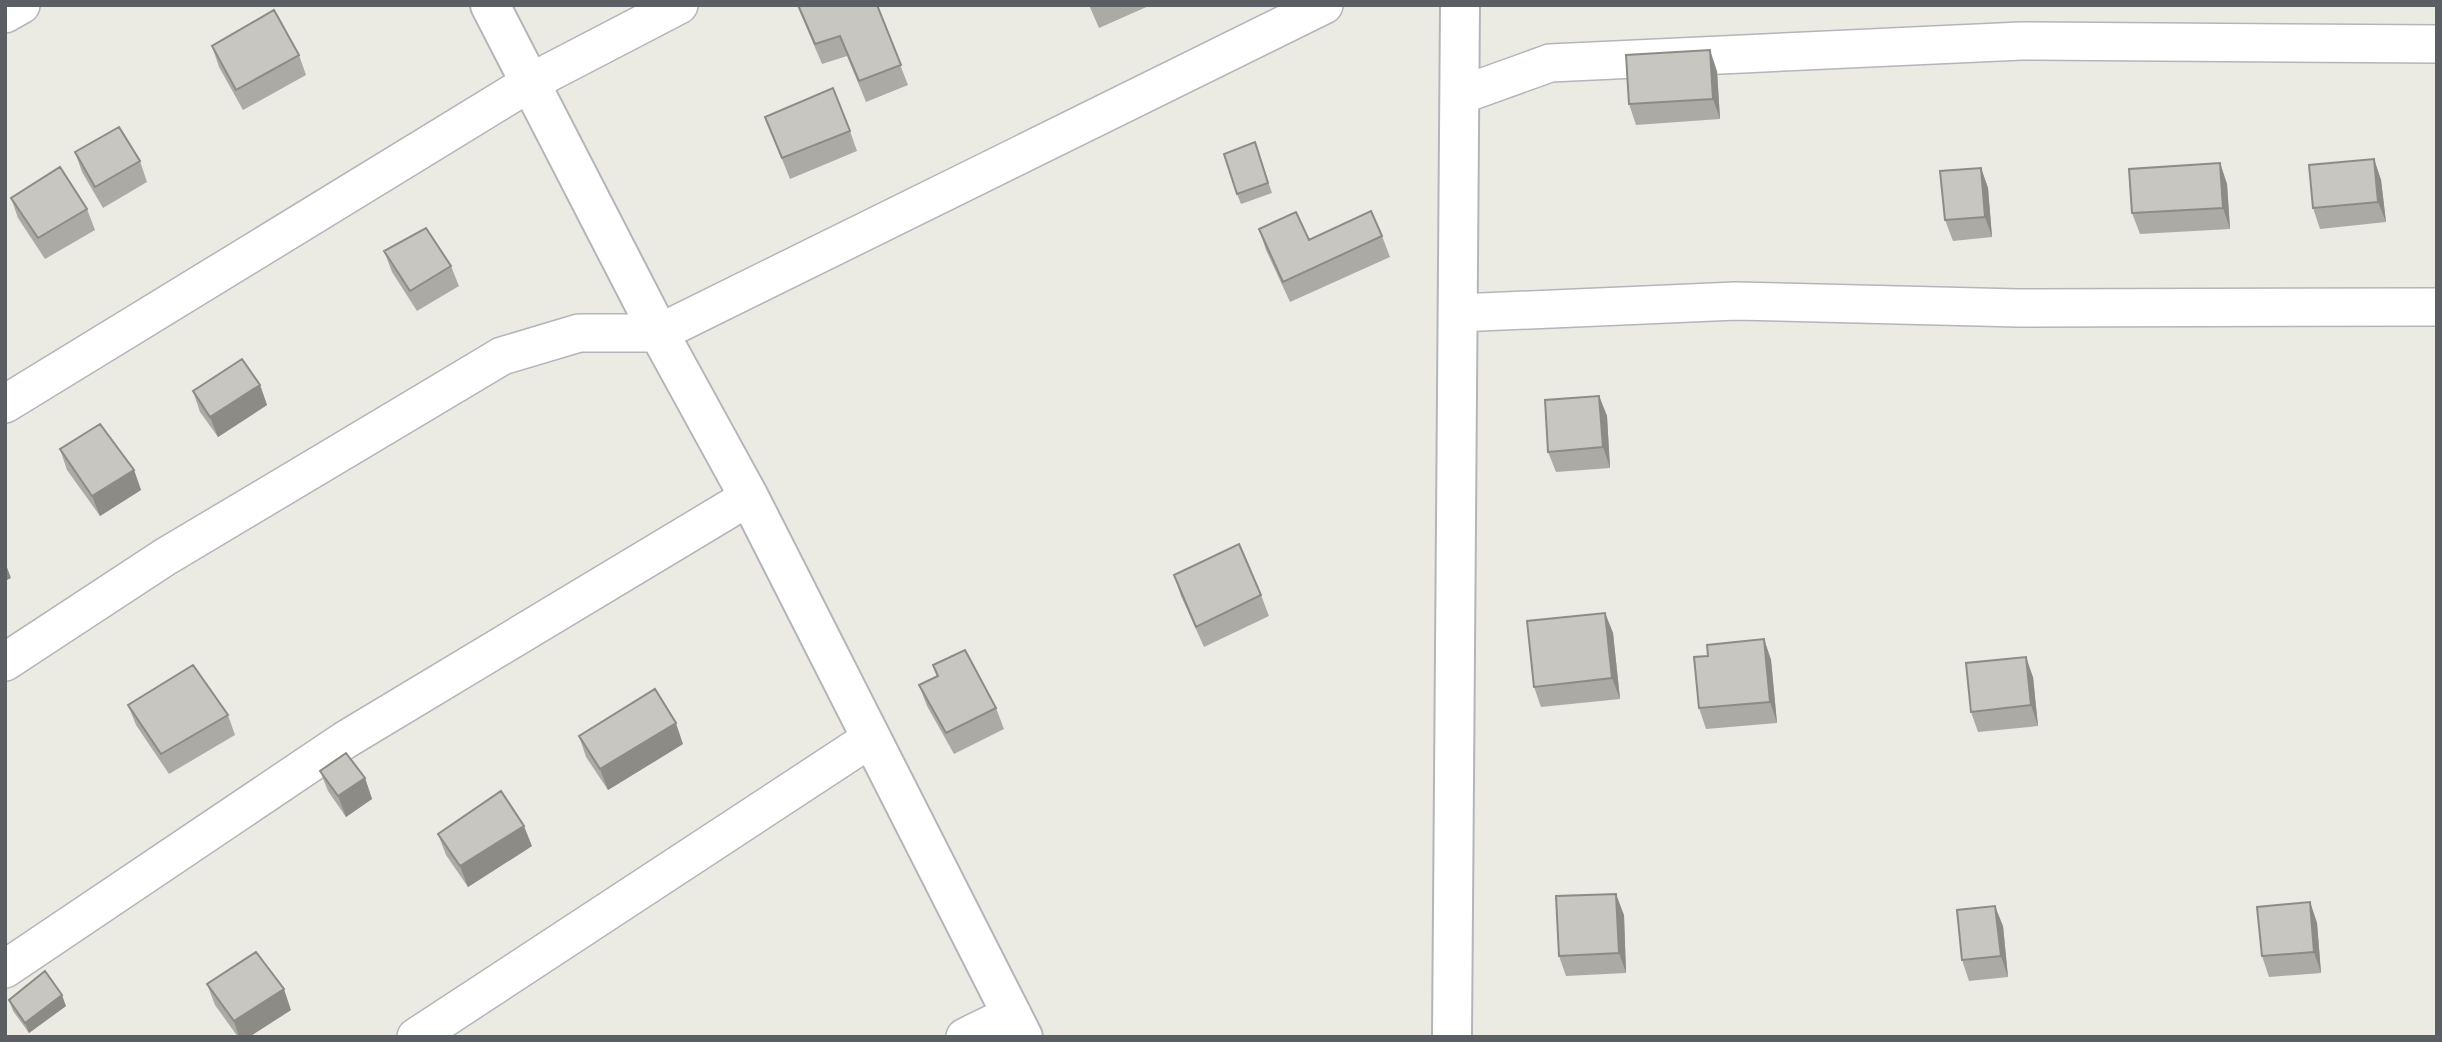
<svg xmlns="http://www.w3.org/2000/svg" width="2442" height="1042" font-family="Barlow,sans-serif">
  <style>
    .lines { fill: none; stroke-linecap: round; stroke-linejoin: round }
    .minor-casing { stroke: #b3b5b9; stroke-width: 40 }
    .tertiary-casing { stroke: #b3b5b9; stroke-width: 42 }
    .minor { stroke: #fff; stroke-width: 37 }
    .tertiary { stroke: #fff; stroke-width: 38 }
    .wall { fill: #acaaa5 }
    .shaded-wall { fill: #8c8b86 }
    .building { fill: #c8c6c0; stroke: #8c8b86; stroke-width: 2 }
  </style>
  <rect width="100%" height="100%" fill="#ecebe3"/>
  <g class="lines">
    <g class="minor-casing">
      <path id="minor" d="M5,14l16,-9
        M1461,95l89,-32 471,-22 416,3
        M1458,313l278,-12 283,7 418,-1
        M5,404l526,-322 148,-77
        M5,662l160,-105 337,-201 77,-23h80l665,-328
        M5,969l340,-229 404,-243
        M416,1037l454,-298
        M965,1037l47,-23"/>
    </g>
    <g class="tertiary-casing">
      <path id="tertiary" d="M490,5l169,328 90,164 274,540
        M1452,1037l8,-1032"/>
    </g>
    <use href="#minor" class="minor"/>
    <use href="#tertiary" class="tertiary"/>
  </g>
  <path class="wall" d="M797,5h80l31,80 -42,17 -19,-46 -25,8z
    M1089,5h62l-52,23z
    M212,46l87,9 7,20 -63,35 -24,-43z
    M1717,71l3,48 -84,6 -7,-21z
    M765,117l85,14 7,20 -67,28z
    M1255,142l17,51 -31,11 -4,-10z
    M75,152l65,9 7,21 -44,26 -21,-36z
    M2374,159l7,21 5,42 -66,7 -7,-21z
    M2220,163l7,21 3,45 -90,5 -8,-21z
    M1981,168l7,20 4,49 -39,4 -8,-21z
    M11,198l76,11 8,21 -50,29 -27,-41z
    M1259,229l50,11 73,-4 8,21 -100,45 -24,-52z
    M384,251l67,15 8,20 -42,25 -25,-39z
    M260,385l7,20 -49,32 -18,-25 -7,-21z
    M1599,396l8,20 3,52 -54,4 -8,-20z
    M60,449l74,21 7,20 -41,26 -33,-46z
    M1174,575l87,20 8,21 -65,31 -23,-51z
    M1605,613l8,20 7,66 -79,8 -7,-20z
    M1764,639l7,21 6,63 -71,6 -7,-21 9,-52z
    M933,665l63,43 8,21 -50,25 -27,-48 -8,-21 18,-8z
    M2033,677l5,49 -60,6 -7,-20z
    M128,705l100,10 7,20 -66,39 -33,-49z
    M579,736l104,8 -75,46 -22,-33z
    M320,771l45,7 7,21 -26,18 -18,-26z
    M438,834l94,12 -64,41 -22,-32z
    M2310,902l7,21 4,50 -52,4 -7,-21z
    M1624,915l2,58 -60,3 -7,-20z
    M2003,926l5,51 -39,4 -7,-21z
    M207,984l84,26 -42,27h-11l-23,-32z
    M9,1000l57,6 -37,27 -16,-22z"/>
  <path class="shaded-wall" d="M1710,50l7,21 3,48 -7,-20z
    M2374,159l7,21 5,42 -8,-20z
    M2220,163l7,21 3,45 -7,-21z
    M1981,168l7,20 4,49 -7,-20z
    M260,385l7,20 -49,32 -8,-20z
    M1599,396l8,20 3,52 -7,-21z
    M134,470l7,20 -41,26 -8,-20z
    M5,562l6,16 -6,3z
    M1605,613l8,20 7,66 -8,-21z
    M1764,639l7,21 6,63 -7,-21z
    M2026,657l7,20 5,49 -7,-21z
    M676,723l7,21 -75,46 -8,-21z
    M365,778l7,21 -26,18 -8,-21z
    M524,826l8,20 -64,41 -8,-21z
    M1616,894l8,21 2,58 -7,-20z
    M2310,902l7,21 4,50 -7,-21z
    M1995,906l8,20 5,51 -7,-21z
    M284,989l7,21 -42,27h-10l-5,-16z
    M62,995l4,11 -37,27 -4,-10z"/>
  <path class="building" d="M798,5h79l24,60 -42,16 -19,-45 -25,8z
    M274,10l25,45 -63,35 -24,-44z
    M1710,50l3,49 -84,5 -3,-49z
    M833,88l17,43 -68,27 -17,-41z
    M119,127l21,34 -45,26 -20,-35z
    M1255,142l13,41 -31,11 -13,-40z
    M2374,159l4,43 -65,6 -4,-43z
    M2220,163l3,45 -91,5 -3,-44z
    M60,167l27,42 -49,29 -27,-40z
    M1981,168l4,49 -40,3 -5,-49z
    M1371,211l11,25 -99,46 -24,-53 37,-17 13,28z
    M426,228l25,38 -41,25 -26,-40z
    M242,359l18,26 -50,32 -17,-26z
    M1599,396l4,51 -55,5 -3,-52z
    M100,424l34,46 -42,26 -32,-47z
    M1239,544l22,51 -65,32 -22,-52z
    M1605,613l7,65 -78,9 -7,-66z
    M1764,639l6,63 -71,6 -5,-51 14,-1 -1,-11z
    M965,650l31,58 -50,25 -27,-48 19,-9 -5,-11z
    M2026,657l5,48 -60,7 -5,-49z
    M193,665l35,50 -67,39 -33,-49z
    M655,689l21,34 -76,46 -21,-33z
    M346,753l19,25 -27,18 -18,-25z
    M501,791l23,35 -64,40 -22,-32z
    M1616,894l3,59 -60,3 -3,-60z
    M2310,902l4,50 -52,4 -5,-49z
    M1995,906l6,50 -39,4 -5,-50z
    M256,952l28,37 -50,32 -27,-37z
    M45,971l17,24 -37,28 -16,-23z"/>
  <rect width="2442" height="1042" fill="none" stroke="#5b5e62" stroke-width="14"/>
</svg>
